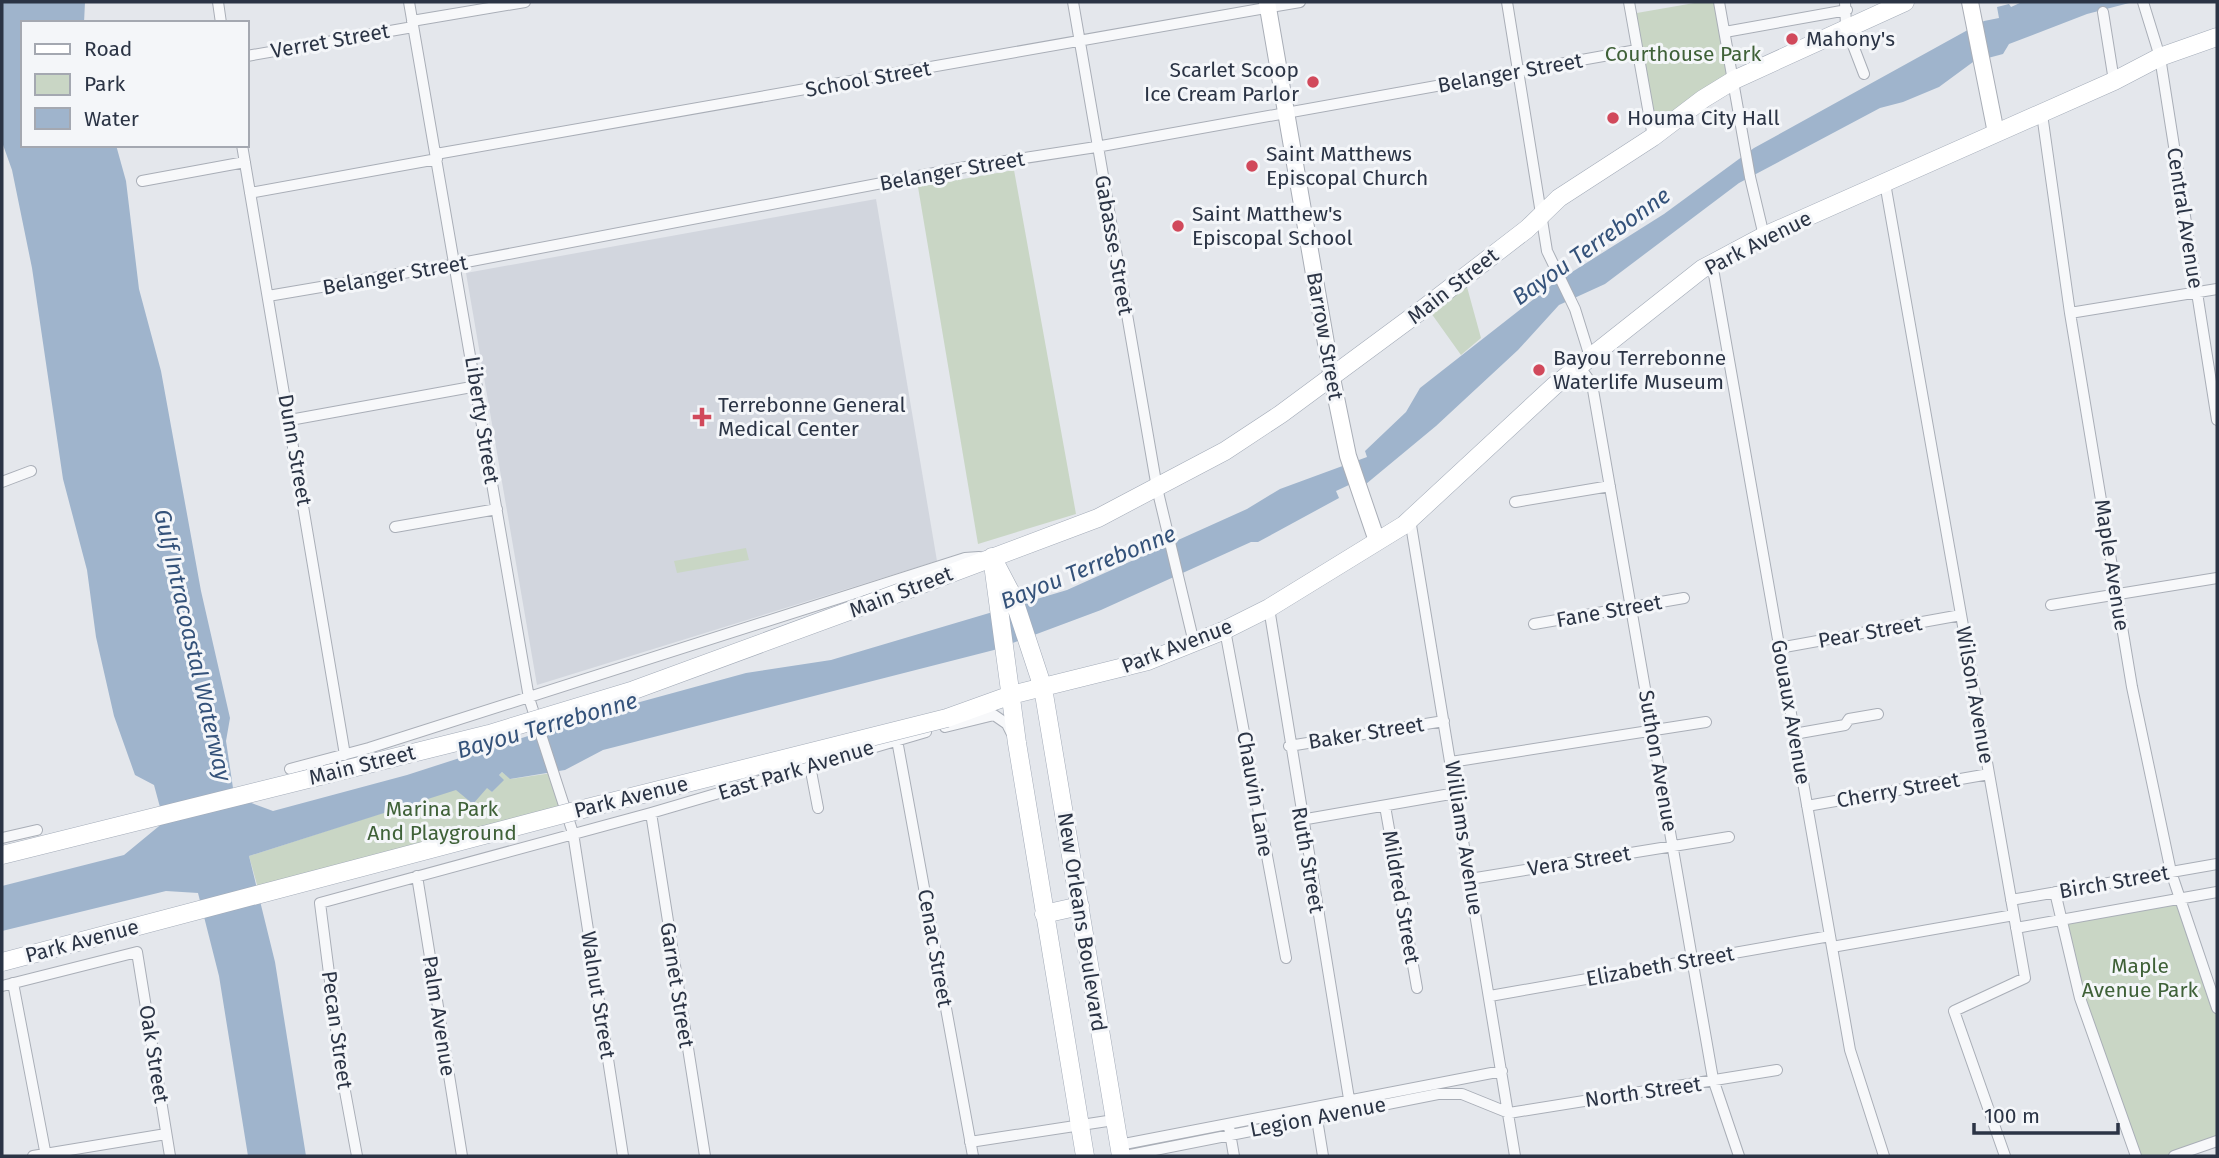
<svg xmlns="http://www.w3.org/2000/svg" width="2219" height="1158" font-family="'Fira Sans',sans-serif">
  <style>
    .built { fill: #d2d6de }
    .green { fill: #c9d6c5 }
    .water { fill: #9fb4cc }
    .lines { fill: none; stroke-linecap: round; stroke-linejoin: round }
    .street-casing { stroke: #a9aeb7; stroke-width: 12 }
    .secondary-casing { stroke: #a9aeb7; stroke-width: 18 }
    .primary-casing { stroke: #a3abb8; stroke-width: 19 }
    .street { stroke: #f7f8fa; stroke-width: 10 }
    .secondary { stroke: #fff; stroke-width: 16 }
    .primary { stroke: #fff; stroke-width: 18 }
    .primary-bridge-casing { stroke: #a3abb8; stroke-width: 19; stroke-linecap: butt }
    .primary-bridge { stroke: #fff; stroke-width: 18 }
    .poi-dot { fill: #d1495b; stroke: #f4f6f9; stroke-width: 2.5 }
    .labels { text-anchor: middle; stroke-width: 6; stroke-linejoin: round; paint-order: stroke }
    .poi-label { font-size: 21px; fill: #2b3445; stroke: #f4f6f9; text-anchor: start }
    .street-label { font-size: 21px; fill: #2b3445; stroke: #f4f6f9 }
    .park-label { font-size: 21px; fill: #3f6138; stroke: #f4f6f9 }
    .water-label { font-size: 23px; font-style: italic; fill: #34527a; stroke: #f4f6f9 }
  </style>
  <rect width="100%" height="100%" fill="#e4e7ec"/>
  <path class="built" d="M876,199l61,362 -400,124 -71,-412z"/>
  <path class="green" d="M1700,2h19l14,69 -80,66 -22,-123z
    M1014,170l62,344 -98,30 -60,-357z
    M1467,287l14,51 -20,17 -30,-42z
    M746,548l3,12 -72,13 -3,-12z
    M502,772l9,7 41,-6 15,43 -308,76 -10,-36 207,-67 32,-1 4,4 11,-12 -4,-5z
    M2180,898l37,110v133l-43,15h-38l-56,-158 -19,-78z"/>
  <path class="water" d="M2,2h83l-1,21h-61v122h93l10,36 13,108 22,82 40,220 29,127 -4,23 7,47 16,14 24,9 134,-36 189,-61 150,-41 85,-13 236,-70 180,-81 33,-20 87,-32 -2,-6 41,-39 14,-24 133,-104 111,-70 90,-66 230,-127 15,-3 -2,-11 12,-3 2,3 11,-5h111l-46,12 -78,30 -6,10 -30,8 -34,25 -36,15 -23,6 -141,75 -134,101 -46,21 -41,45 -82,76 -70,58 -2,-6 -28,13 3,7 -81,44h-7l-150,68 -107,40 -391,100 -38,20 -55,9 -8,-7 -3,3 5,5 -12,12 -5,-4 -14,16 -17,-14 -207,66 26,106 31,194h-58l-29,-180 -21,-83 -32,-2 -164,40v-45l122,-31 40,-33 -10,-37 -19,-10 -21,-59 -18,-79 -9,-67 -24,-91 -31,-211 -20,-98 -10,-28z"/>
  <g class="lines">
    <g class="street-casing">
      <path id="street" d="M218,2l3,21
        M409,2l120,696 44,135 50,323
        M1073,2l84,486 37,155
        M1507,2l40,249 28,58 15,48
        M1629,2l24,135
        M1719,2l31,175 14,59
        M1845,2l1,25 18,47
        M2143,2l17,55 57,363
        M2103,12l11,69
        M412,21l113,-19
        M1725,32l122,-22
        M247,56l166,-29
        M2042,114l28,199 62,374 39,185 46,136
        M242,145l103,610
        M436,154l864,-152
        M142,181l103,-19
        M1885,183l140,795 -71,33 51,145
        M250,193l187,-34
        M1712,263l138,787 34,106
        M268,296l188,-32 510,-97 130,-20 541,-97
        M2070,313l147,-24
        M1579,366l13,18 121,695 26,77
        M290,420l187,-34
        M2,482l29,-11
        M1515,502l95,-16
        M1410,519l105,637
        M395,527l102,-18
        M2051,605l166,-27
        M1269,608l82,503
        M1534,624l150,-26
        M1225,630l61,328
        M1779,648l182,-33
        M945,727l49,-12 13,9 4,8
        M1794,734l51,-9 4,-6 29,-5
        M897,740l76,416
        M1289,746l155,-25
        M1451,762l255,-40
        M810,766l8,42
        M290,769l79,-21 596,-190 14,-1
        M1385,806l32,182
        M1807,806l182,-32
        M651,813l54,343
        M1301,820l155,-27
        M2,838l35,-8
        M417,876l45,280
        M1470,879l259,-42
        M2055,892l25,106 56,158
        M2011,900l206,-36
        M2016,928l201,-36
        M1832,947l182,-32
        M13,983l33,173
        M2,986l135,-34 33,204
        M1490,996l340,-60
        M1316,1113l7,43
        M1229,1127l5,29
        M970,1142l144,-22
        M1119,1145l383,-74
        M33,1156l133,-22
        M357,1156l-15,-81 -22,-172 331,-90 275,-81
        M1125,1156l313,-62h24l47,19 268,-43
        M2174,1156l43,-15"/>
    </g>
    <g class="secondary-casing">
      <path id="secondary" d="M1267,2l65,376 16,78 29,85
        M1970,2l26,131"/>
    </g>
    <g class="primary-casing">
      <path id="primary" d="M992,557l21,40 30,91 78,468
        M993,564l24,179 68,413
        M909,589l189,-71 127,-67 56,-37 142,-105 104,-80 32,-31 94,-61 50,-38 31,-19 171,-78
        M947,718l64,-23 137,-34 77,-31 44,-22 135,-83 150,-139 148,-117 62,-33 350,-155 46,-24 57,-20
        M1044,914l36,-8"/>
    </g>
    <use href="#street" class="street"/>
    <use href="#secondary" class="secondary"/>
    <use href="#primary" class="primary"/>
    <g class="primary-bridge-casing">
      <path id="primary-bridge" d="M2,855l487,-121 145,-44 275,-101
        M2,962l569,-150 376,-94"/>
    </g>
    <use href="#primary-bridge" class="primary-bridge"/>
  </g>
  <g class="poi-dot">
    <circle cx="1792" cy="39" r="7"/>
    <circle cx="1313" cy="82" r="7"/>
    <circle cx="1613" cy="118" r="7"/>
    <circle cx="1252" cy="166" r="7"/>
    <circle cx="1178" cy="226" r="7"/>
    <circle cx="1539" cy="370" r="7"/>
    <path d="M698.5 406.5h7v7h7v7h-7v7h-7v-7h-7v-7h7z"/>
  </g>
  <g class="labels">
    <g class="poi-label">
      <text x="1806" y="46">Mahony's</text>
      <text x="1299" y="77" text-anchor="end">Scarlet Scoop<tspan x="1299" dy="24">Ice Cream Parlor</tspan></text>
      <text x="1627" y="125">Houma City Hall</text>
      <text x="1266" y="161">Saint Matthews<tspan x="1266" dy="24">Episcopal Church</tspan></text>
      <text x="1192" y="221">Saint Matthew's<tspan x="1192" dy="24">Episcopal School</tspan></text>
      <text x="1553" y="365">Bayou Terrebonne<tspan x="1553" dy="24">Waterlife Museum</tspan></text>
      <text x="718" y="412">Terrebonne General<tspan x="718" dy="24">Medical Center</tspan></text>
    </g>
    <g class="street-label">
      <text transform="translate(330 41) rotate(-10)" y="7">Verret Street</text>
      <text transform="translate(1510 73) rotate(-10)" y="7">Belanger Street</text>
      <text transform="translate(868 79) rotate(-10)" y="7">School Street</text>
      <text transform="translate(952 171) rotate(-10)" y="7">Belanger Street</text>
      <text transform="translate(2185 218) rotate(81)" y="7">Central Avenue</text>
      <text transform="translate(1758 243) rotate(-27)" y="7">Park Avenue</text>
      <text transform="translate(1114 245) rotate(80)" y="7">Gabasse Street</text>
      <text transform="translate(395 275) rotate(-10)" y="7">Belanger Street</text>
      <text transform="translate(1453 286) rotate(-38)" y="7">Main Street</text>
      <text transform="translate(1325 336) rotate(80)" y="7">Barrow Street</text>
      <text transform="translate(482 420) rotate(81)" y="7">Liberty Street</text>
      <text transform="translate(295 450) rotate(80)" y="7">Dunn Street</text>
      <text transform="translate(2112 565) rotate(81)" y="7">Maple Avenue</text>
      <text transform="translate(901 592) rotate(-21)" y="7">Main Street</text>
      <text transform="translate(1609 611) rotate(-10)" y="7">Fane Street</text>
      <text transform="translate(1870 632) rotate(-10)" y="7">Pear Street</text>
      <text transform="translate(1177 646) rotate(-21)" y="7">Park Avenue</text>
      <text transform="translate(1975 695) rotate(80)" y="7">Wilson Avenue</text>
      <text transform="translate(1791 712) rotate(80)" y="7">Gouaux Avenue</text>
      <text transform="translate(1366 733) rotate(-9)" y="7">Baker Street</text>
      <text transform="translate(1658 761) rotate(80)" y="7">Suthon Avenue</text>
      <text transform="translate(362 765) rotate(-14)" y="7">Main Street</text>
      <text transform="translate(796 770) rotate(-17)" y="7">East Park Avenue</text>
      <text transform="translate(1898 790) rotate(-10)" y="7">Cherry Street</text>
      <text transform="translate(1255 794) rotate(80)" y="7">Chauvin Lane</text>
      <text transform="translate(631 797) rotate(-14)" y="7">Park Avenue</text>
      <text transform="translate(1464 838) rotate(81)" y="7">Williams Avenue</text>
      <text transform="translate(1308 860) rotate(80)" y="7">Ruth Street</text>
      <text transform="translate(1579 861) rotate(-9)" y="7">Vera Street</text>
      <text transform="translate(2114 882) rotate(-10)" y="7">Birch Street</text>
      <text transform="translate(1401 897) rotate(80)" y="7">Mildred Street</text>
      <text transform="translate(1082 922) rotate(81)" y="7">New Orleans Boulevard</text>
      <text transform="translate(82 941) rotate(-15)" y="7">Park Avenue</text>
      <text transform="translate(935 948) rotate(80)" y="7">Cenac Street</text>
      <text transform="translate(1660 966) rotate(-10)" y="7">Elizabeth Street</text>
      <text transform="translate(677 985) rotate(81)" y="7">Garnet Street</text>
      <text transform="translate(598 995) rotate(81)" y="7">Walnut Street</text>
      <text transform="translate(439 1016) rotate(81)" y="7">Palm Avenue</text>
      <text transform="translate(337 1030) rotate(82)" y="7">Pecan Street</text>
      <text transform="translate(154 1054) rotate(81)" y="7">Oak Street</text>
      <text transform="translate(1643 1092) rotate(-8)" y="7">North Street</text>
      <text transform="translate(1318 1117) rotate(-11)" y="7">Legion Avenue</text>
    </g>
    <g class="park-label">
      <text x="1683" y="61">Courthouse Park</text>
      <text x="442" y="816">Marina Park<tspan x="442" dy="24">And Playground</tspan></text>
      <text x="2140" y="973">Maple<tspan x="2140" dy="24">Avenue Park</tspan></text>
    </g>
    <g class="water-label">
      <text transform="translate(1591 246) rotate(-35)" y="8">Bayou Terrebonne</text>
      <text transform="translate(1088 567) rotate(-22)" y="8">Bayou Terrebonne</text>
      <text transform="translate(193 645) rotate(77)" y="8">Gulf Intracoastal Waterway</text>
      <text transform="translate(547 725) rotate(-16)" y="8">Bayou Terrebonne</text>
    </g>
  </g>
  <rect width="2219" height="1158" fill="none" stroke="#2b3445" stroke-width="7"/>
  <rect x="21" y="21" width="228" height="126" fill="#f4f6f9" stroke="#a4a8b1" stroke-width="2"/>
  <rect x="35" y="44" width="35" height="10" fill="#ffffff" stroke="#a4a8b1" stroke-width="2"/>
  <text x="84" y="56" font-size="21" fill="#2b3445">Road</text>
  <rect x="35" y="74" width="35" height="21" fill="#c9d6c5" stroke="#a4a8b1" stroke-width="2"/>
  <text x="84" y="91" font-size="21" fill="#2b3445">Park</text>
  <rect x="35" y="108" width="35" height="21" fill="#9fb4cc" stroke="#a4a8b1" stroke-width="2"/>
  <text x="84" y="126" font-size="21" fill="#2b3445">Water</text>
  <path d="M1974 1123v10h144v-10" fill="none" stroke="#2b3445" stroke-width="3.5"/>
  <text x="1984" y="1123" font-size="21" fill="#2b3445" stroke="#f4f6f9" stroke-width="5" paint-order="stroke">100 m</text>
</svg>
